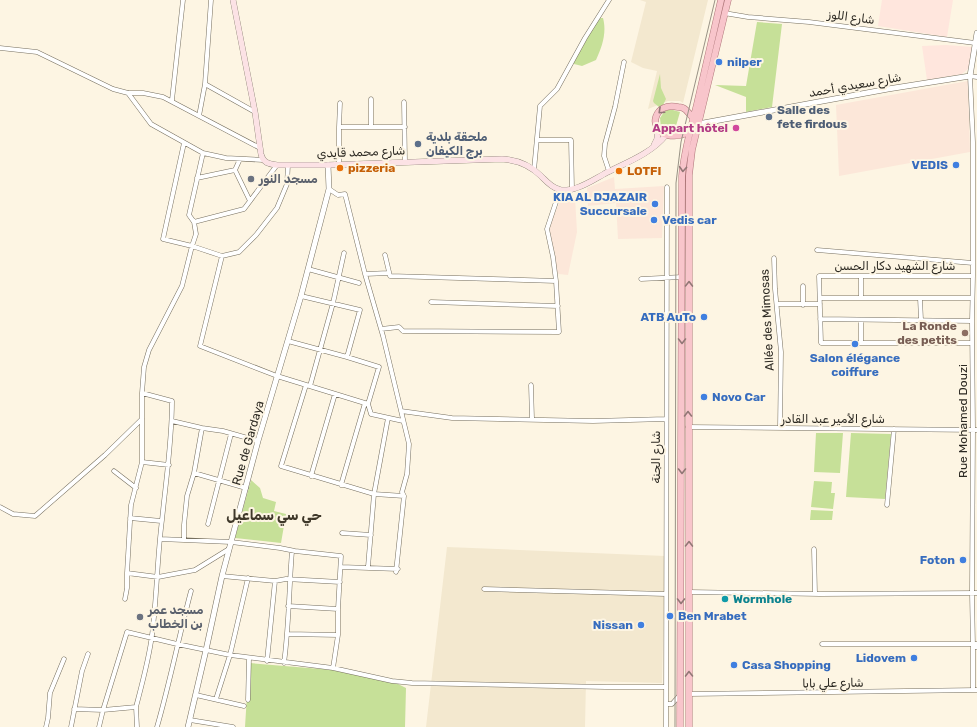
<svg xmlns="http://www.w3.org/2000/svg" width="977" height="727" font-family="Rubik,'Noto Naskh Arabic',sans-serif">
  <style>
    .built { fill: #f3e8cf }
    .industrial { fill: #fce7d9 }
    .education { fill: #ffe6dd }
    .green { fill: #c6e098 }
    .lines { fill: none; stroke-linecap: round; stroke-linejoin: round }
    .minor-casing { stroke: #766f5f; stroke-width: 5 }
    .tertiary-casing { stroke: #766f5f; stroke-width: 6 }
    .secondary-casing { stroke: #766f5f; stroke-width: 6 }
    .primary-casing { stroke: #ae7679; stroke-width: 7 }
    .minor { stroke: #fff; stroke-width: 4 }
    .tertiary { stroke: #fff; stroke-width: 5 }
    .secondary { stroke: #fce2e5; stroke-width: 5.5 }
    .primary { stroke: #f8c5cb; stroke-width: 6 }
    .tram { stroke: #989285; stroke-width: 1 }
    .oneway { stroke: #927776 }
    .shop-dot { fill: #3f7fe0; stroke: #fdf5e3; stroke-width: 1.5 }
    .service-dot { fill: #5c6f8a; stroke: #fdf5e3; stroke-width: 1.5 }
    .hotel-dot { fill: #d1479c; stroke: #fdf5e3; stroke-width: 1.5 }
    .food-dot { fill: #e8710a; stroke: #fdf5e3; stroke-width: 1.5 }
    .worship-dot { fill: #6b7280; stroke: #fdf5e3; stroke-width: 1.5 }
    .education-dot { fill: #8d6e63; stroke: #fdf5e3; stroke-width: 1.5 }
    .culture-dot { fill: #0f9aa8; stroke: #fdf5e3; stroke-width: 1.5 }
    .labels { text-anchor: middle; stroke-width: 4; stroke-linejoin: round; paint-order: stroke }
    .street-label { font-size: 12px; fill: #2c2922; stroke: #fdf5e3 }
    .shop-label { font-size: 12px; font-weight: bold; fill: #366cbe; stroke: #fdf5e3; text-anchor: end }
    .service-label { font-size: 12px; font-weight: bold; fill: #4e5e75; stroke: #fdf5e3; text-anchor: start }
    .hotel-label { font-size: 12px; font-weight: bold; fill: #b23c85; stroke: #fdf5e3; text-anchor: end }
    .food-label { font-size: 12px; font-weight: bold; fill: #c56008; stroke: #fdf5e3; text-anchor: start }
    .worship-label { font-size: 12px; font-weight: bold; fill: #5b616d; stroke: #fdf5e3; text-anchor: start }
    .education-label { font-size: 12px; font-weight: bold; fill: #785e54; stroke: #fdf5e3; text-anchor: end }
    .culture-label { font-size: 12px; font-weight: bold; fill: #0d838f; stroke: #fdf5e3; text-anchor: start }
    .quarter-label { font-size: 14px; font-weight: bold; fill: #3f382a; stroke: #fdf5e3 }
  </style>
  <rect width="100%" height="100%" fill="#fdf5e3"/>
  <path class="built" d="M640,0h68l-25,103 -3,-2h-12l-20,8 9,-38 -14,-3 -12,-6 15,-60z
    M447,547l218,9 -3,127 -76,-2 -1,46h-159z"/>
  <path class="industrial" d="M968,81l2,71 -131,24 -3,-71z
    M614,177l1,12 49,-3 -2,52 -44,1 -2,-36 -28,3 -1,-18z
    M562,197h13l2,35 -9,43 -9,-1 -3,-3 -1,-18 -5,-13 -1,-14z"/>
  <path class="education" d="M882,0h71l-6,37 -69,-11z
    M946,45l26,2 -3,21 -7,6 -35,6 -5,-34z"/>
  <path class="green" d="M601,18h2c4,15 -1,29 -7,42l-14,6 -8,-2v-2l24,-43z
    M757,22l25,2 -10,83 -26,5v-15l-31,-12 31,1z
    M660,74l1,14 5,11 -3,6 -4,2 -5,-4 -1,-2z
    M667,110h6l7,2 -6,21 -6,-1 -7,-4 -1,-10 4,-6z
    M816,433h27l-3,40 -26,-1z
    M851,433l40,1 -6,65 -39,-2z
    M251,480l9,8 3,10 13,4 -2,9 12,3 -5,29 -46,-5z
    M814,481l18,1 -1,11h4l-2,16 -22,-2z
    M811,510l22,1 -1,9h-22z
    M249,663l84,7 59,11 14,7 -1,39h-160z"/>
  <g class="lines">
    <g class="minor-casing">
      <path id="minor" d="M724,13l24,4 61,5 166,21
        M0,48l37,4 76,37 15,4h15l20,4 97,51
        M205,84l50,28
        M128,93l23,31 52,29 23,5 37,2
        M371,99v28
        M172,100l11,-100
        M404,102l1,60
        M199,116l6,-32 6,-84
        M339,127l1,-24
        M537,140h34l1,49
        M184,143l-21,96 29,7 30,10 17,-4 17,-17 21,-27 10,-24 1,-19
        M339,164v-37h66
        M235,170l15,31
        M534,170l6,-64 17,-17 28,-51 24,-38
        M609,171l-5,-15 1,-12 10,-37 9,-45
        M197,178l38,-8 5,-11
        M329,189l9,6 7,-1 20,80 18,62 26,108 -2,30 -5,18 2,4
        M194,222l50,-13 33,-44
        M817,250l156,13
        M385,255l5,21 166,5
        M222,256l-22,90 77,30 91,28
        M774,258l1,31 6,63 -1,76
        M308,269l51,14
        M365,274l24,-1
        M641,279l41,-2
        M803,286v19
        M301,296l59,14 -13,47
        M820,298h152
        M861,298v-22
        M920,298l1,22
        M431,302l127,4
        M777,304h43
        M820,319l152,2
        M861,320v23
        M381,329l18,-2 4,4 156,1 -3,-51 -3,-24 -6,-28 13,-39
        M288,341l59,16 32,10 -11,37 3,10 32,7
        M972,343h-151l-2,-67h154
        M306,385l-25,81 93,28 30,2 -8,76
        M531,385l1,34
        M310,386l23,-83 11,-50
        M401,411l51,7 141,3 73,-2
        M172,421l30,7 21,3 35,10
        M688,427l289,3
        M142,462l27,3
        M114,471l22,17
        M194,473l52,15
        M311,476l24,-82
        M341,485l24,-82
        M887,505l7,-76
        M0,507l13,7 22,2 70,-61 37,-36
        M130,518l31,3
        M208,524l23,-90
        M342,533l29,2
        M160,539l71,3 49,6 15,3 46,5 -3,53v26l-5,33
        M184,539v-14l3,-29 7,-23 8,-45
        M814,549l1,45
        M341,567l57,2
        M368,567l6,-73 14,-76
        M127,573l31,4 37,-7 34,-21
        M222,576l53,5 11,-2 54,3
        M484,589l182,5
        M689,592l131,2 157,-1
        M125,599l2,-11v-15l4,-68 11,-43v-69l2,-26 5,-17 33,-64 10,-40 4,-12 -2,-12 -5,-7 14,-62
        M288,606l50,3
        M288,634l50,1
        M822,644h155
        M973,647l-1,-54 1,-163 -1,-109 1,-45v-134l-3,-66 7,1
        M267,661l8,-80
        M284,663c5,-37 5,-75 8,-112
        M973,690v-43h4
        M689,694l288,-4
        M196,695l48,11
        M216,699l14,-44 18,-77
        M248,700l1,-42
        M666,704h6l8,-9
        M136,707c6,-23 13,-48 16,-72 5,-38 5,-77 10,-115 4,-40 10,-79 10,-119l-30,-8
        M74,709l29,1 33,-3 1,20
        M190,720l43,7
        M46,727l2,-9 2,-25 14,-34
        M71,727l11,-56 6,-17
        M99,727l4,-17 24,-78 50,12 53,11 103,13 59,13 20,2 194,4h60
        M157,727c13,-45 22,-91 34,-136
        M666,727l1,-540"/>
    </g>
    <g class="tertiary-casing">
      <path id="tertiary" d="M698,124l190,-35 82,-13 7,-43
        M188,727l18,-77 16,-74 36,-135 43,-145 28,-107 -1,-24"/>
    </g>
    <g class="secondary-casing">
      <path id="secondary" d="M233,0l22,112 6,42c2,9 8,10 16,11h51l174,-6c15,1 28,6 39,17 5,5 10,11 17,13 5,2 13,1 18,-1 10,-3 19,-9 28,-14 21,-11 47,-20 62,-39
        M654,145l3,-6 1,-9"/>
    </g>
    <g class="primary-casing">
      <path id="primary" d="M691,130c-8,6 -15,7 -24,5 -20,-5 -13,-34 11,-28 3,0 6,1 8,3 3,3 6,7 9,10
        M680,727l2,-551c2,-26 9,-47 15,-72 8,-35 16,-69 24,-104
        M689,727v-552l3,-25 36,-150"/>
    </g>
    <use href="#minor" class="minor"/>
    <use href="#tertiary" class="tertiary"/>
    <use href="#secondary" class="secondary"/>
    <use href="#primary" class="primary"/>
    <path class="tram" d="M675,727l1,-544 5,-41 34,-142"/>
  </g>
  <defs><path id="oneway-chevron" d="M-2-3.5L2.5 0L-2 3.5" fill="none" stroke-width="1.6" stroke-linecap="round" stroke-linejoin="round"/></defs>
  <g class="oneway">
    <use href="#oneway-chevron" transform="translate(661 111) rotate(137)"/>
    <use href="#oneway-chevron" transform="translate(683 169) rotate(94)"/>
    <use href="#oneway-chevron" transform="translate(689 284) rotate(-89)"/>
    <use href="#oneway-chevron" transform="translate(682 341) rotate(90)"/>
    <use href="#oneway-chevron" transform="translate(688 414) rotate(-90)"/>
    <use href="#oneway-chevron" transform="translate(682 471) rotate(90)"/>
    <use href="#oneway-chevron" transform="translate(689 544) rotate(-89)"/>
    <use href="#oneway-chevron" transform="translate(681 601) rotate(90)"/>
    <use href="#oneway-chevron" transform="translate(689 674) rotate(-91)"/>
  </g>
  <g class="shop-dot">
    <circle cx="719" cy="62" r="4"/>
    <circle cx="956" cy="165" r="4"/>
    <circle cx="655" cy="204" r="4"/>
    <circle cx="654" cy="220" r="4"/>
    <circle cx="704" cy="317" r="4"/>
    <circle cx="855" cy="344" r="4"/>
    <circle cx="704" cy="397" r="4"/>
    <circle cx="963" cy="560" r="4"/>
    <circle cx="670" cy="616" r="4"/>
    <circle cx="641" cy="625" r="4"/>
    <circle cx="914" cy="658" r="4"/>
    <circle cx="734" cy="665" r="4"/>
  </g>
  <g class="service-dot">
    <circle cx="769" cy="117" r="4"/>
    <circle cx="418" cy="144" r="4"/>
  </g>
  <circle class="hotel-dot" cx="736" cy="128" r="4"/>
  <g class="food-dot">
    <circle cx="340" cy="168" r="4"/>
    <circle cx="619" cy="171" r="4"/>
  </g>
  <g class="worship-dot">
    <circle cx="251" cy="179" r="4"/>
    <circle cx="140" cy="617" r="4"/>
  </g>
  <circle class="education-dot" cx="965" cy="333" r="4"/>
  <circle class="culture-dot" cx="725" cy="599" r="4"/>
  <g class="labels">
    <g class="street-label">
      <text transform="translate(851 17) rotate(7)" y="4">شارع اللوز</text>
      <text transform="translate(855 85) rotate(-10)" y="4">شارع سعيدي أحمد</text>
      <text transform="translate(361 152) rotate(-2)" y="4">شارع محمد قايدي</text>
      <text x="895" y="270">شارع الشهيد دكار الحسن</text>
      <text transform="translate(767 320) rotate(-93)" y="4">Allée des Mimosas</text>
      <text x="833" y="423">شارع الأمير عبد القادر</text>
      <text transform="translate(963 421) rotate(-90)" y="4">Rue Mohamed Douzi</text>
      <text transform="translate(248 443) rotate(-74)" y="4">Rue de Gardaya</text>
      <text transform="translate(656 457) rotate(-90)" y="4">شارع الجنة</text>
      <text transform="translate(833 683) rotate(-1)" y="4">شارع علي بابا</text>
    </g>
    <g class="shop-label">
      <text x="727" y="66" text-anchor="start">nilper</text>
      <text x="948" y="169">VEDIS</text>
      <text x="647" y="201">KIA AL DJAZAIR<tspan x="647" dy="14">Succursale</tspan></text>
      <text x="662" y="224" text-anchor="start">Vedis car</text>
      <text x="696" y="321">ATB AuTo</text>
      <text x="855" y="362" text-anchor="middle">Salon élégance<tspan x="855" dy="14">coiffure</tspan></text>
      <text x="712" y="401" text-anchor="start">Novo Car</text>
      <text x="955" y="564">Foton</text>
      <text x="678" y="620" text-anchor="start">Ben Mrabet</text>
      <text x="633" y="629">Nissan</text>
      <text x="906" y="662">Lidovem</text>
      <text x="742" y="669" text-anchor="start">Casa Shopping</text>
    </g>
    <g class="service-label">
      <text x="777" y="114">Salle des<tspan x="777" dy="14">fete firdous</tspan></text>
      <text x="426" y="141">ملحقة بلدية<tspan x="426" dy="14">برج الكيفان</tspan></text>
    </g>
    <g class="hotel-label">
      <text x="728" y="132">Appart hôtel</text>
    </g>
    <g class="food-label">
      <text x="348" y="172">pizzeria</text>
      <text x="627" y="175">LOTFI</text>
    </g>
    <g class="worship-label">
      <text x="259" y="183">مسجد النور</text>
      <text x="148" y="614">مسجد عمر<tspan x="148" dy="14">بن الخطاب</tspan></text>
    </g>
    <g class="education-label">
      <text x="957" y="330">La Ronde<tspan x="957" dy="14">des petits</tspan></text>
    </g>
    <g class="culture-label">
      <text x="733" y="603">Wormhole</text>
    </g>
    <g class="quarter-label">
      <text x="274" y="520">حي سي سماعيل</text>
    </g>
  </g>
</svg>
